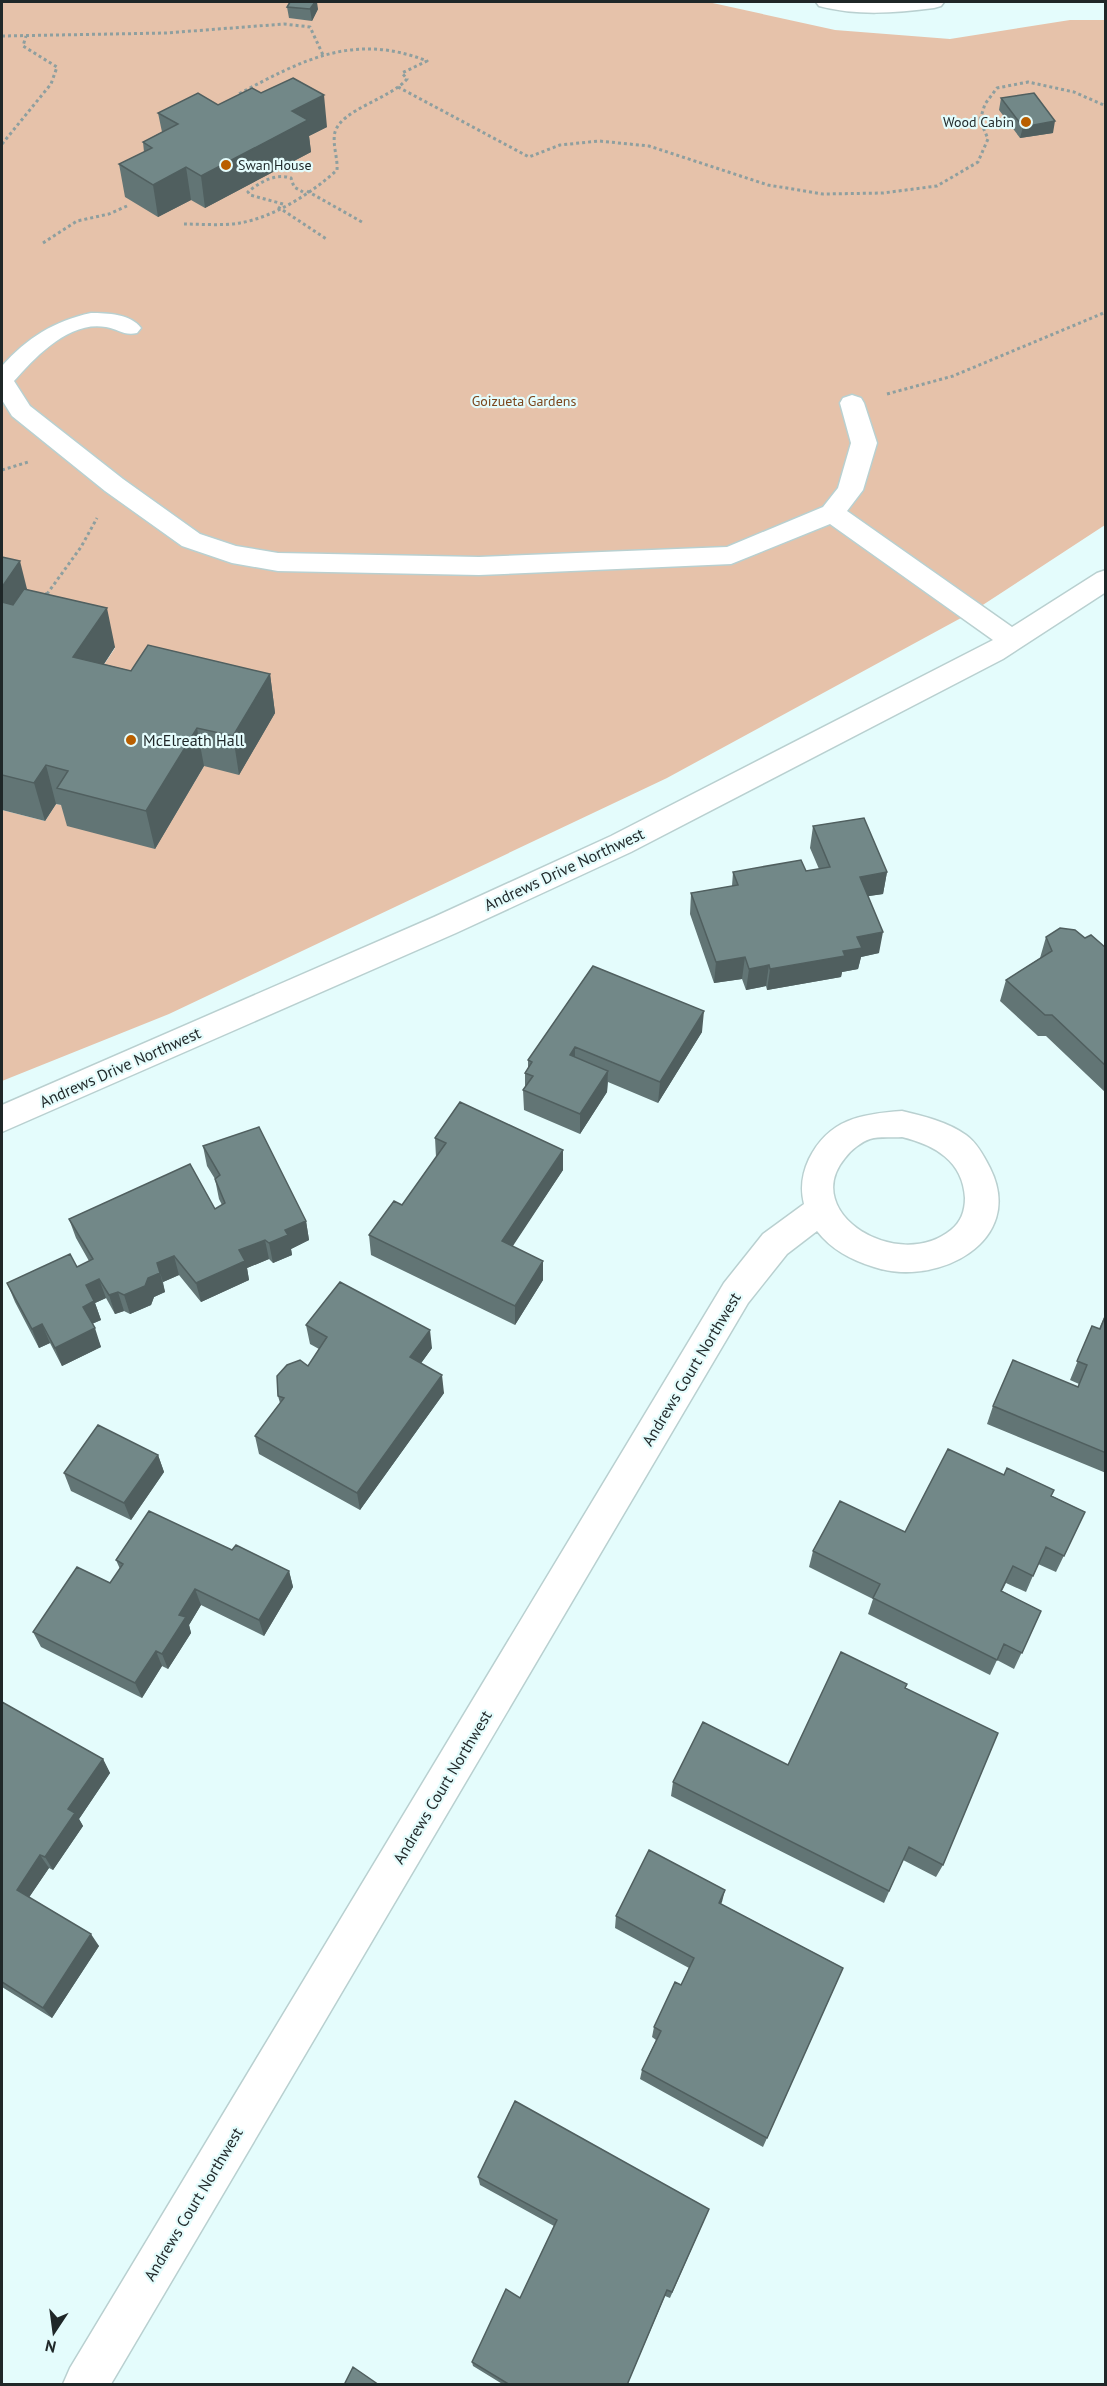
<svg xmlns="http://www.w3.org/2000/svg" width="1107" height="2386" font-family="'PT Sans',sans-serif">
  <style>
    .green { fill: #e6c2aa }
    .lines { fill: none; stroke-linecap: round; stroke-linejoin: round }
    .minor-casing { stroke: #b9d0d0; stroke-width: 3 }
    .path-far1 { stroke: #8e9f9f; stroke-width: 3; stroke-dasharray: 3 3; stroke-linecap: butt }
    .path { stroke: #8e9f9f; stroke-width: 4; stroke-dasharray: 4.5 4.5; stroke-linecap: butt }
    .minor { fill: #fff; fill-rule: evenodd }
    .wall { fill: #627575 }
    .shaded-wall { fill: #505f5f }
    .building { fill: #728888; stroke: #505f5f; stroke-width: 1.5 }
    .poi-dot { fill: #b95f00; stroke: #e4fcfc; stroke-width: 2 }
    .labels { text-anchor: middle; stroke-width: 4.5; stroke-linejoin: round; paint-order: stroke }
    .far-poi-label { font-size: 14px; fill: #1f2728; stroke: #e4fcfc; text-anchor: end }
    .far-park-label { font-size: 14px; fill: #7b461c; stroke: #e4fcfc }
    .poi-label { font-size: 16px; fill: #1f2728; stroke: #e4fcfc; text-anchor: start }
    .street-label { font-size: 16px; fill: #1f2728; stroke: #e4fcfc }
  </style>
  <rect width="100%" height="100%" fill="#e4fcfc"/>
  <path class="green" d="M2,2h706l127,28 115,9 120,-19h35v505l-133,87 -305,166 -498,236 -167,67v-271l43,11 11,-17 22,5 77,39 49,-82 -121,-70 32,-48 -113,-54z"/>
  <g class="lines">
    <g class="minor-casing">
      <path id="minor" d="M816,2h128l-3,4 -7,2c-39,5 -77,8 -115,-2z
        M91,313c16,0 40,1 50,15l-4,5c-13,3 -19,-4 -31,-6 -36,-7 -71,30 -92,54l16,25 93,73 77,55 36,12 42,7 201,4 248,-10 96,-40 15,-19 13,-45 -11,-40 3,-5 9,-3 9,3 3,5 13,40 -14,47 -16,21 165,116 85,-54 9,-3v22l-103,67 -372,193 -175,81 -454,199v-27l432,-188 177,-81 382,-196 -163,-116 -99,40 -252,11 -201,-4 -46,-8 -50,-17 -77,-55 -93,-75 -10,-16v-34c25,-28 52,-45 89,-53z
        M902,1111c21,5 46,11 64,24 11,8 18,21 24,33 37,74 -54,120 -116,99 -23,-7 -42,-17 -57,-36l-30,23 -39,49 -637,1081h-48l7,-16 654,-1085 39,-49 41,-30c-4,-16 -2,-30 5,-45 20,-40 52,-45 93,-48zM902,1137c33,8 61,24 63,61 0,13 -4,24 -14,32 -53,43 -152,-17 -106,-72 6,-8 16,-16 25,-19 10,-3 22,-1 32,-2z"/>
    </g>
    <path class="path-far1" d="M2,36l164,-3 118,-9 26,3 13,28
      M398,87l131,70 31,-12 39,-4 50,5 119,39 55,9 60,-1 54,-7 41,-24 10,-23 -8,-19 5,-16 12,-16 31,-6 46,10 32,14
      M2,144l49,-60 6,-17 -34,-21 3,-10
      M307,191l55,31
      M283,204l-33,-9 -2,-3c12,-10 27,-19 43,-14l3,9 9,5
      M278,207l50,33
      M184,224c18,0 38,2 56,-1 34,-6 72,-30 97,-53 1,-12 -5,-26 -2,-38 7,-23 55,-33 72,-53l-5,-6 25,-12c-73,-29 -125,-1 -190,34
      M43,243l34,-22 32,-7 18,-8
      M887,394l66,-18 153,-64
      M2,470l26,-8
      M47,594l34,-47 16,-29"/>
    <path class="path" d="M45,597l3,-5"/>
    <use href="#minor" class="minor"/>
  </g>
  <path class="wall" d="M287,7l31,2 -6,12 -23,-3z
    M1001,98l52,35 -33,5 -21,-28z
    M218,105l109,22 -18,9 2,16 -106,56 -14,-8 -33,17 -33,-20 -6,-33 25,-12 -1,-10 19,-10 -4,-19z
    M2,557l25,32 88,58 -11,17 27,7 139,3 5,39 -36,62 -35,-9 -49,83 -88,-23 -6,-21 -5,-1 -11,17 -43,-11z
    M813,826l74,46 -4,22 -15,2 11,57 -18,4 -3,12 -16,3 -1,5 -74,13 -1,-4 -20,4 -4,-11 -28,4 -24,-69 1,-21 41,-7 1,-14 73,-1 13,-2 -9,-21z
    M1046,937l39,1 21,10v145l-60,-57h-8l-38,-35 6,-21 34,-22z
    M593,966l109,66 -44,71 -50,-21 -1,10 -27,42 -56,-24 -1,-20 2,-3v-14l3,-5v-8z
    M435,1138l128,32 -51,76 31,34 -28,45 -144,-70 -2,-20 33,-30 34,-48z
    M203,1146l103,75 3,19 -18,9 1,6 -19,8 -4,-4 -22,9 2,12 -48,22 -22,-27 -16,7 2,10 -11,5 -3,8 -21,9 -6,-3 -9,3 -9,-16 -11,5 6,17 -9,4 9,23 -39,19 -12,-23 -11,5 -24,-46 -8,-19 70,-16 12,-6 -13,-23 -7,-19 146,-10 7,-4 -3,-6 -4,-20 -8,-13z
    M1106,1313v160l-119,-49 6,-18 85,-19 1,-3 -9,-4 22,-54 7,3z
    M306,1325l126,23 -11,15 23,30 -84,117 -101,-56 -4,-18 25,-33 -2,-7 30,-30 11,-17 -9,-5z
    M158,1455l6,17 -33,48 -60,-29 -7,-18z
    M1052,1496l33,16 -29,60 -18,-8 -12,28 -20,-9 -4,8 39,20 -27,58 -17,-9 -7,15 -122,-61 5,-15 -64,-32 4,-16 92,-19z
    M232,1550l57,21 4,16 -29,49 -63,-31 -12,20 2,8 -23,36 -6,-3 -20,32 -101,-51 -8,-15 77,-49 10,-14 -4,-9z
    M906,1688l37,177 -7,12 -33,-17 -19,43 -213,-107 2,-14 115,-17z
    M2,1702l101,57 7,14 -31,46 4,7 -30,44 -4,-2 -20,29 70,49 -47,72 -50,-31z
    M721,1904l122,64 -80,179 -123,-68 2,-9 14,-30 -4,-3 2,-10 27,-42 8,-17 -74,-40 1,-12z
    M478,2177l231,32 -39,89 -5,-2 -38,89h-123l-31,-19 -1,-4 48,-64 34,-72 -74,-41z"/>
  <path class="shaded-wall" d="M315,2h2l1,7 -6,12 -2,-12z
    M324,95l3,32 -18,9 2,16 -106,56 -4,-32 91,-65z
    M1055,121l-2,12 -33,5 3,-11z
    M186,167l5,33 -33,17 -5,-32z
    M20,561l10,40 -28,33v-47z
    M107,608l8,39 -32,49 -10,-39z
    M270,674l5,39 -36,62 -6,-39z
    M197,728l7,38 -49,83 -9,-38z
    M46,765l10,39 -11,17 -11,-38z
    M887,872l-4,22 -27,4 4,-21z
    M883,932l-4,21 -18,4 -3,12 -16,3 -1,5 -74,13 3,-21 87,-32z
    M745,957l-3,22 -28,4 2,-21z
    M769,965l-3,21 -20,4 3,-21z
    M704,1011l-2,21 -44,71 2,-21z
    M575,1047v21l-5,-13z
    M608,1071l-1,21 -27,42v-20z
    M563,1150v20l-60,91 -1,-20z
    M306,1221l3,19 -18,9 1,6 -19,8 -4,-20 16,-13z
    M265,1240l4,19 -22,9 2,12 -48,22 -5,-19 43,-33z
    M174,1256l5,19 -16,7 -6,-19z
    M543,1261v19l-28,45v-19z
    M160,1273l5,19 -11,5 -3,8 -21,9 -6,-19 24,-17z
    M99,1279l7,19 -11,5 6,17 -12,5 -6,-18 3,-22z
    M118,1292l6,19 -9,3 -6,-19z
    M42,1324l8,19 -11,5 -7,-19z
    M95,1328l6,19 -39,19 -7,-18z
    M430,1330l2,18 -20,28 -2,-19z
    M442,1375l2,18 -84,117 -3,-17z
    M158,1455l6,17 -33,48 -7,-17z
    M289,1571l4,16 -29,49 -5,-16z
    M195,1589l6,16 -12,20 2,8 -23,36 -6,-15 17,-39z
    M156,1651l6,15 -20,32 -7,-15z
    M103,1759l7,14 -31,46 4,7 -30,44 -8,-13 23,-48z
    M40,1855l9,13 -23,34 -9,-12z
    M725,1890l-3,12 -6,13 3,-12z
    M91,1934l8,12 -47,72 -9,-10z"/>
  <path class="building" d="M290,2h25l-5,7 -23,-2z
    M293,78l31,17 -32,16 16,9 -107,56 -15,-9 -33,18 -34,-21 33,-16 -9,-6 35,-18 -20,-11 40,-20 20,12 34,-17 9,5z
    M1034,93l21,28 -32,6 -22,-29z
    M2,557l18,4 -18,26z
    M24,589l83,19 -34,49 58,14 17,-26 122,29 -37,62 -36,-8 -51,83 -89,-23 11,-17 -22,-6 -12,18 -32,-8v-173l11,3z
    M864,818l23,54 -27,5 23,55 -26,5 5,11 -19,3 2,5 -75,13 -1,-4 -20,4 -4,-12 -29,5 -25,-69 47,-8 -5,-13 68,-12 5,11 24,-4 -17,-41z
    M1060,928l15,2 10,8 6,-3 15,13v118l-54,-51h-7l-39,-35 46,-29 -6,-14z
    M593,966l111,45 -44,71 -85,-35 -5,8 38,16 -28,43 -57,-24 10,-14 -8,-3 7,-11 -4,-2z
    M460,1102l103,48 -61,91 41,20 -28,45 -146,-71 25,-34 8,4 44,-62 -11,-5z
    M259,1127l47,94 -21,9 3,5 -19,8 -4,-3 -26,10 6,11 -49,22 -22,-27 -17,7 3,10 -12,5 -3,8 -21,9 -6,-3 -9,3 -10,-16 -13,6 8,16 -11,6 12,21 -40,20 -13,-24 -10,5 -25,-46 63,-29 7,13 16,-8 -24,-40 121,-55 25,45 10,-6 -10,-24 5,-4 -17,-29z
    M340,1282l90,48 -20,27 32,18 -85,118 -102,-57 29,-38 -6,-2 -1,-20 10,-11 13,-5 8,6 19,-29 -21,-12z
    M1106,1314v139l-113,-47 20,-46 65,27 9,-22 -10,-4 15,-35 8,3z
    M98,1425l60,30 -34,48 -60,-30z
    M948,1449l56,26 3,-7 47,22 -3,6 34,16 -21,44 -18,-9 -13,29 -20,-10 -12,25 40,20 -19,42 -18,-9 -7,16 -124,-62 7,-14 -67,-33 27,-50 65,31z
    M149,1511l83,39 4,-5 53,26 -30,49 -64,-31 -16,26 7,2 -24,37 -6,-3 -21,32 -102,-51 44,-65 33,16 13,-19 -7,-4z
    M841,1652l66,32 -2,4 93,45 -55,132 -34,-18 -20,44 -216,-109 30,-60 85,43z
    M2,1702l101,57 -35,50 7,4 -30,44 -5,-2 -23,35 74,44 -48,74 -41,-26z
    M649,1850l76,40 -6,13 124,65 -76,170 -125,-68 19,-39 -7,-4 21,-45 6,3 13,-27 -78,-42z
    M515,2101l194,108 -37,83 -5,-2 -40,95h-117l-38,-23 34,-73 14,9 37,-78 -79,-43z
    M353,2367l26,18h-35z"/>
  <g class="poi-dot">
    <circle cx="1026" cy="122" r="6"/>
    <circle cx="226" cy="165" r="6"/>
    <circle cx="131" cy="740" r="6"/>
  </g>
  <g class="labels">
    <g class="far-poi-label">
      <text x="1014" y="127">Wood Cabin</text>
      <text x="238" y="170" text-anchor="start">Swan House</text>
    </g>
    <g class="far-park-label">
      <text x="524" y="406">Goizueta Gardens</text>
    </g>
    <g class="poi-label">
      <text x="143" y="746">McElreath Hall</text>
    </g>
    <g class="street-label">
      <text transform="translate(564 869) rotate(-25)" y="6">Andrews Drive Northwest</text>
      <text transform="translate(120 1067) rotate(-24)" y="6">Andrews Drive Northwest</text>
      <text transform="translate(691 1369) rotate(-59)" y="6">Andrews Court Northwest</text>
      <text transform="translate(442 1787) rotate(-59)" y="6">Andrews Court Northwest</text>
      <text transform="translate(193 2204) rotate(-59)" y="6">Andrews Court Northwest</text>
    </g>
  </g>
  <rect width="1107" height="2386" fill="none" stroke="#1f2728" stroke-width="6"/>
  <g transform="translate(54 2332) rotate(193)" stroke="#e4fcfc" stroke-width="4.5" paint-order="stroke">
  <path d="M0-4.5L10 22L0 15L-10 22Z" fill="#1f2728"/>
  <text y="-9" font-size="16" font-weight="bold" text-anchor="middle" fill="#1f2728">N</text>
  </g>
</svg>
